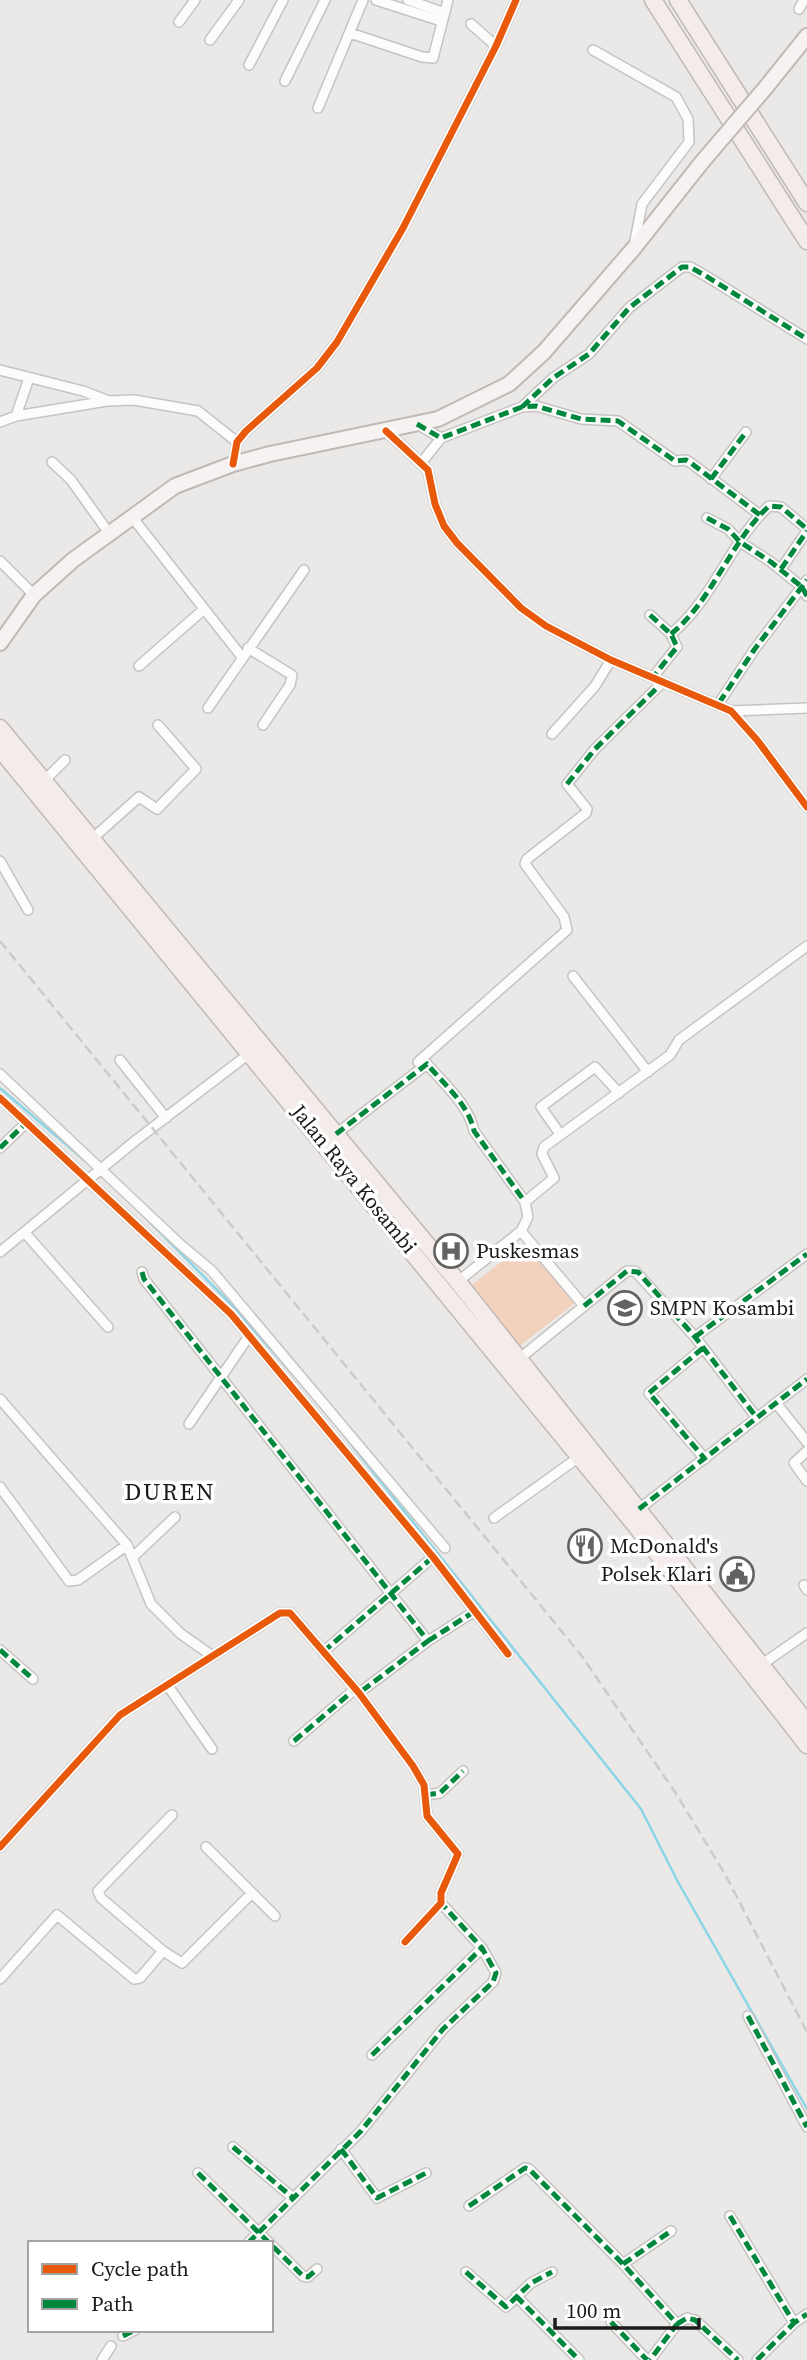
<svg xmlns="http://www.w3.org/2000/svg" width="807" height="2360" font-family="'Source Serif 4',serif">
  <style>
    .green { fill: #f2d1bd }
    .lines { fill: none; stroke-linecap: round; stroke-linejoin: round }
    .stream { stroke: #8ad6e8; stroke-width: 2.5 }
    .street-casing { stroke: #c6c4c3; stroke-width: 12 }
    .primary-casing { stroke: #c0b9b7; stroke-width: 18 }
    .highway-casing { stroke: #c0b9b7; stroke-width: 19 }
    .street { stroke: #fcfcfb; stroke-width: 9 }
    .primary { stroke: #f6f2f1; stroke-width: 14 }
    .highway { stroke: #f3ecea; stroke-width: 16 }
    .rail { stroke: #cccbcb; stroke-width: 2.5; stroke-dasharray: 10 5; stroke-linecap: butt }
    .primary-bridge-casing { stroke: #c0b9b7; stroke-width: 18; stroke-linecap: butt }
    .primary-bridge { stroke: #f6f2f1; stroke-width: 14 }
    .quiet { stroke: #00873e; stroke-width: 5; stroke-dasharray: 10 5; stroke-linecap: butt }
    .cycleway-casing { stroke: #fff; stroke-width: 11 }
    .cycleway { stroke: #e8590c; stroke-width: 7 }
    .labels { text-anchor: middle; stroke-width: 7; stroke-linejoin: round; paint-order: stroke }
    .street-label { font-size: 21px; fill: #1d1b1a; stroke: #fff }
    .poi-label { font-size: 21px; fill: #1d1b1a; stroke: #fff; text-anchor: start }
    .quarter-label { font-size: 24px; letter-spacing: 2px; fill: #1d1b1a; stroke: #fff }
  </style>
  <rect width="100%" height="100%" fill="#ebe9e7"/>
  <path class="green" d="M528,1241l48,61 -59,46 -48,-61z"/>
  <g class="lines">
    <path class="stream" d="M0,1088l97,83
      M135,1207l97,98 96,110
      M343,1434l298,375 37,73 129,227"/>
    <g class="street-casing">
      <path id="street" d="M376,0l65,21
        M408,0l34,12
        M799,9l5,-9
        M179,22l16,-22
        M471,24l25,22
        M350,33l72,24 11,1 15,-58
        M210,40l29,-40
        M593,50l83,47 12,22 1,23 -47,62 -8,42
        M249,65l34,-65
        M285,81l40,-81
        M318,108l45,-108
        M0,370l83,21 26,10 25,-1 64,11 39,31
        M522,407l31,-29 36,-24 40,-46 53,-41h8l16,9 101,63
        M16,416l91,-15
        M0,422l16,-6 13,-38
        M417,424l24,14 81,-31 14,-1 45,13 37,2 57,40 11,-1 5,3 69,52
        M386,431l42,39 7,34 9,22 13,17 64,65 25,18 65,34 120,51 26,29 50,67
        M52,462l19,18 38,53
        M422,462l19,-24
        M233,464l4,-22 9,-11 71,-63 20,-26 66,-114 93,-182 20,-46
        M711,479l35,-47
        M132,517l110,140
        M707,518l21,11 12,13 31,20 31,25 5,9
        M0,561l34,34
        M781,569l26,-38
        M650,615l21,19 6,13 -24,30
        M671,634c42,-34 59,-92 98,-128l12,1 26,22
        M248,648l44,27 -2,10 -27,40
        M139,666l64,-56
        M719,703l35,-53 53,-70
        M208,708l96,-138
        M731,711l76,-3
        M552,734l43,-48 16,-26
        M44,781l21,-21
        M92,839l47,-42 18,12 39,-40 -38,-44
        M0,861l28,49
        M573,976l75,96
        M120,1060l46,58
        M418,1062l149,-132 -3,-13 -39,-53 2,-5 59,-46 1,-4 -20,-25 28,-35 68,-67
        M0,1074l181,171 31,26 233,277
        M0,1098l231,216 202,243 75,97
        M336,1134l91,-70c16,19 42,41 47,67l51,71
        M560,1134l-19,-27 54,-40 24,26
        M0,1148l26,-25
        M521,1231l63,75
        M26,1234l82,93
        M0,1252l135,-111 115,-88
        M142,1272l2,7 284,362 -69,52
        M456,1283l65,-52 7,-14 -3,-15 29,-24 -12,-24 2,-7 126,-92 9,-15 128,-94
        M695,1337l112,-83
        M703,1348l-54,45 56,66
        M519,1359l108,-88h8l60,66 62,81
        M0,1399l127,146 24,59 30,30 30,21
        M776,1403l31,39
        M189,1424l60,-88
        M807,1451l-13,12 13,18
        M0,1487l69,94 9,-1 49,-35
        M639,1509l168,-130
        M494,1518l85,-61
        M133,1557l42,-40
        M804,1585l3,5
        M428,1641l47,-30
        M0,1650l33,29
        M323,1652l110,-95
        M761,1665l46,-32
        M168,1686l44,63
        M294,1741l60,-51
        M426,1795l14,-2 23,-22
        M0,1847l120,-132 160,-102h10l69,80 54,73 11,19 3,31 31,38 -17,39v10l-36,39
        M252,1893l23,23
        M163,1951l-62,-53 -3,-7 74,-76
        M0,1979l57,-64 77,64 6,-1 23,-27 19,12 70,-70 -46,-46
        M748,2016l59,111
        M372,2055l110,-107
        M233,2147l59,50
        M341,2149l36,49 49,-25
        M198,2173l105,103 5,1 9,-8
        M469,2206l56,-38 4,1 94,95 54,60 -27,36
        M730,2216l64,107 13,-9
        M248,2243l113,-112 82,-102 50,-47 3,-9 -14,-25 -41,-45
        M623,2264l48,-33
        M466,2272l40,35 25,-24 21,-11
        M516,2296l63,64
        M611,2322l36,38
        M677,2324l10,-6 8,2 43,40
        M123,2336l12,-6
        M102,2360l9,-14
        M757,2360l37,-37"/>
    </g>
    <g class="primary-casing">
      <path id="primary" d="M767,86l40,-50
        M0,643l34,-48 39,-35 102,-74 58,-22 37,-10 168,-35 71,-35 35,-32 90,-104 68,-86"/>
    </g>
    <g class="highway-casing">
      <path id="highway" d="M653,0l154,241
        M678,0l129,203
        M0,728l458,554 349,441
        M0,749l636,777 171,219"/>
    </g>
    <use href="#street" class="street"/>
    <use href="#primary" class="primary"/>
    <use href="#highway" class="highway"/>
    <path class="rail" d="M0,941l581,714 96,140 49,81 81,156"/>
    <g class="primary-bridge-casing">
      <path id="primary-bridge" d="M702,162l65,-76"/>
    </g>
    <use href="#primary-bridge" class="primary-bridge"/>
    <path class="quiet" d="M522,407l31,-29 36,-24 40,-46 53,-41h8l16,9 101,63
      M417,424l24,14 81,-31 14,-1 45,13 37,2 57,40 11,-1 5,3 69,52
      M711,479l35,-47
      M707,518l21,11 12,13 31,20 31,25 5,9
      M781,569l26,-38
      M650,615l21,19 6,13 -24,30
      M671,634c42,-34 59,-92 98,-128l12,1 26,22
      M719,703l35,-53 53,-70
      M567,784l28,-35 68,-67
      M336,1134l91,-70c16,19 42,41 47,67l51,71
      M0,1148l26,-25
      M142,1272l2,7 284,362 -69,52
      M584,1306l43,-35 11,1 57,65 62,81
      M695,1337l112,-83
      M703,1348l-54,45 56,66
      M639,1509l168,-130
      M428,1641l47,-30
      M0,1650l33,29
      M323,1652l110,-95
      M294,1741l60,-51
      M426,1795l14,-2 23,-22
      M748,2016l59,111
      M372,2055l110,-107
      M233,2147l59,50
      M341,2149l36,49 49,-25
      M198,2173l105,103 5,1 9,-8
      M469,2206l56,-38 4,1 94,95 54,60 -27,36
      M730,2216l64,107 13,-9
      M248,2243l113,-112 82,-102 50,-47 3,-9 -14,-25 -41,-45
      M623,2264l48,-33
      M466,2272l40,35 25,-24 21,-11
      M516,2296l63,64
      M611,2322l36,38
      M677,2324l10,-6 8,2 43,40
      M123,2336l12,-6
      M757,2360l37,-37"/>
    <g class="cycleway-casing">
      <path id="cycleway" d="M386,431l42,39 7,34 9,22 13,17 64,65 25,18 65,34 120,51 26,29 50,67
        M233,464l4,-22 9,-11 71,-63 20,-26 66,-114 93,-182 20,-46
        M0,1098l231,216 202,243 75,97
        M0,1847l120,-132 160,-102h10l69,80 54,73 11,19 3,31 31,38 -17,39v10l-36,39"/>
    </g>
    <use href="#cycleway" class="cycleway"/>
  </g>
  <defs>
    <g id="hospital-ring" transform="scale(1.75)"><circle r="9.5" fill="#fff" stroke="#656362" stroke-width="1.5"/><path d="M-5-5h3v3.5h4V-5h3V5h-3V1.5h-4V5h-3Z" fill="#656362"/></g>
    <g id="school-ring" transform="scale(1.75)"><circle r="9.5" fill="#fff" stroke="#656362" stroke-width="1.5"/><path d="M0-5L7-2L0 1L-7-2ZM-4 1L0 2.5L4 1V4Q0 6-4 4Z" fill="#656362"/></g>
    <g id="restaurant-ring" transform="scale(1.75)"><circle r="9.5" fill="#fff" stroke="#656362" stroke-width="1.5"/><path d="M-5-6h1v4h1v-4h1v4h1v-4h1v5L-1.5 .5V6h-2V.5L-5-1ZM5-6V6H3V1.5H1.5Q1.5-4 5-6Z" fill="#656362"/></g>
    <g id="civic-ring" transform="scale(1.75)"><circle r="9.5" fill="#fff" stroke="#656362" stroke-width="1.5"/><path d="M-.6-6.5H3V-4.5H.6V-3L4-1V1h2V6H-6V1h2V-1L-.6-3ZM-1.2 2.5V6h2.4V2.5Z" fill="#656362"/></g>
  </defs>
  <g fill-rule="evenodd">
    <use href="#hospital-ring" x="451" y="1251"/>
    <use href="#school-ring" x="625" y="1308"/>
    <use href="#restaurant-ring" x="585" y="1546"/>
    <use href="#civic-ring" x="737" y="1574"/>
  </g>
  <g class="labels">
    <g class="street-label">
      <text transform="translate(354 1179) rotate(51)" y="7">Jalan Raya Kosambi</text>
    </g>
    <g class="poi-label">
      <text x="476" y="1258">Puskesmas</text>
      <text x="650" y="1315">SMPN Kosambi</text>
      <text x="610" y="1553">McDonald's</text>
      <text x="712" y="1581" text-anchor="end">Polsek Klari</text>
    </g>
    <g class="quarter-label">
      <text x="170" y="1500">DUREN</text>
    </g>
  </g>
  <rect x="28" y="2241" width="245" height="91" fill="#ffffff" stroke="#a5a4a3" stroke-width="2"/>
  <rect x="42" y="2264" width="35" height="10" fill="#e8590c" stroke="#a5a4a3" stroke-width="2"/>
  <text x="91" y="2276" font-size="21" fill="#1d1b1a">Cycle path</text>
  <rect x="42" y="2299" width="35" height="10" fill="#00873e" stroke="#a5a4a3" stroke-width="2"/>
  <text x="91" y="2311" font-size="21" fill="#1d1b1a">Path</text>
  <path d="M555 2318v10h144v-10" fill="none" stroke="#1d1b1a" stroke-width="3.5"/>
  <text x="566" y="2318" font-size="21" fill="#1d1b1a" stroke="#ffffff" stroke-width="5" paint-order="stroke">100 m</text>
</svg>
